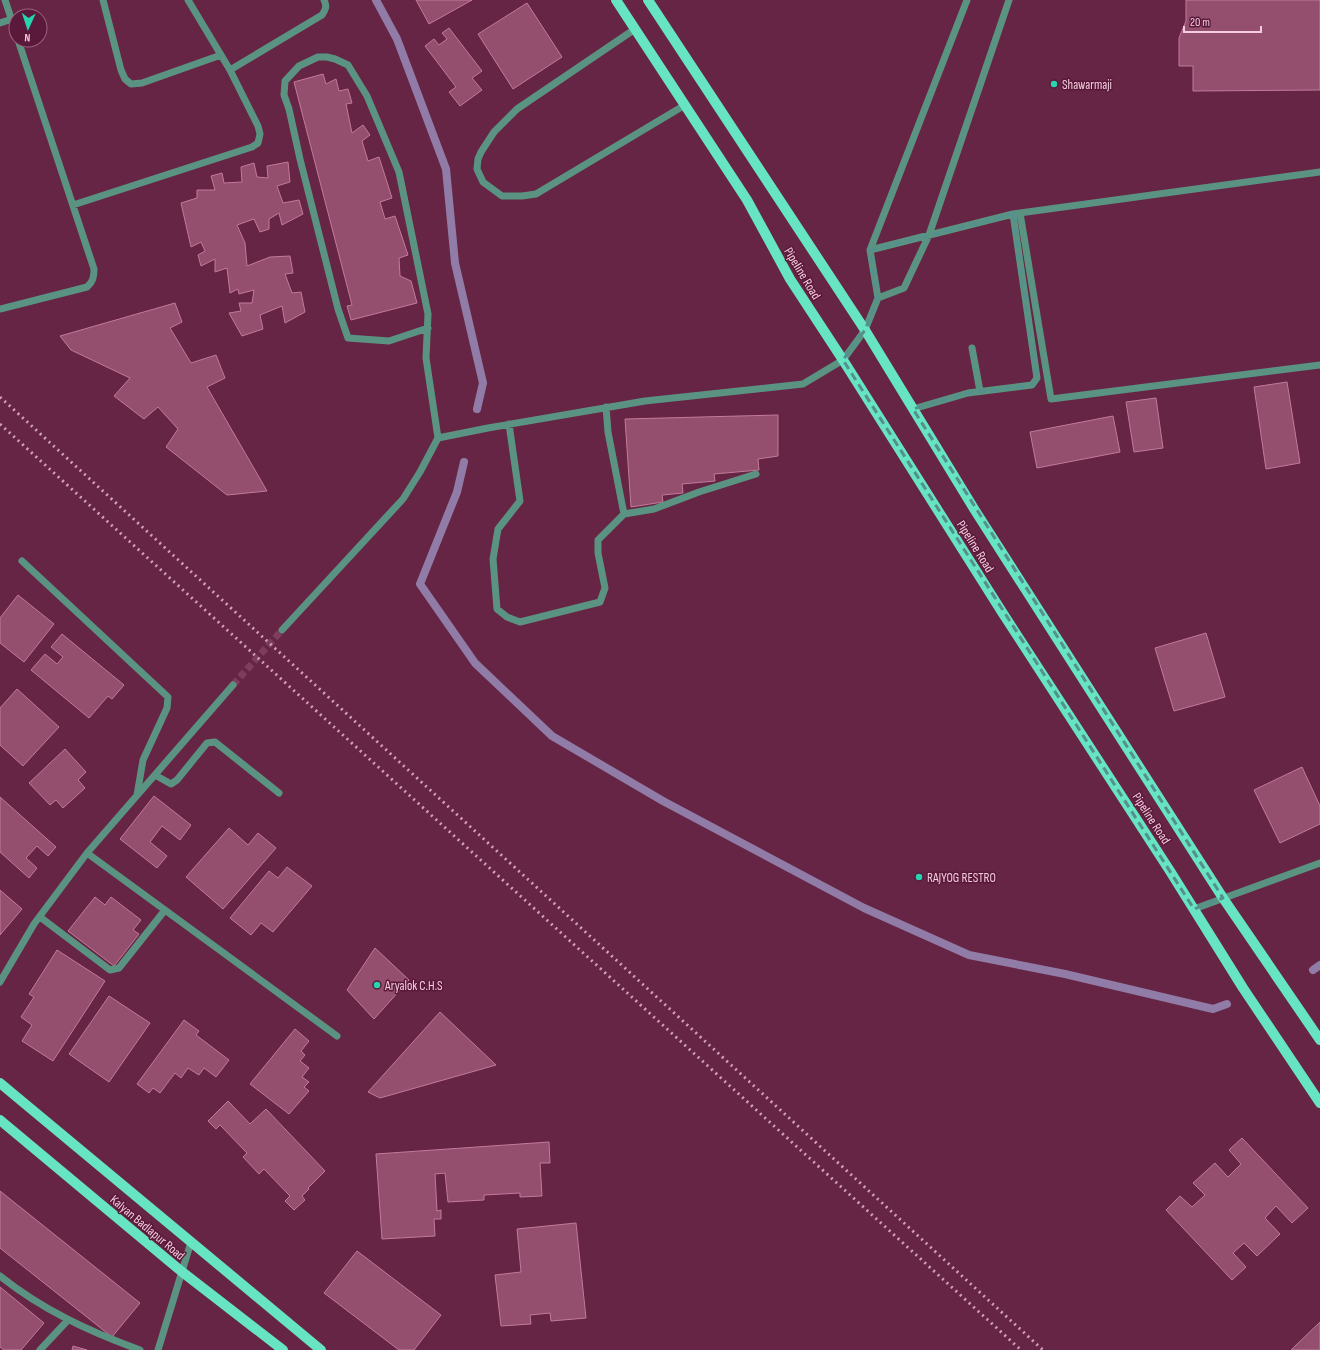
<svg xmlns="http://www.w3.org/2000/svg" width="1320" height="1350" font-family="'Sofia Sans Condensed',sans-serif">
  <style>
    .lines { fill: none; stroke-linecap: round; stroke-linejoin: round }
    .stream { stroke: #907ca6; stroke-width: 8 }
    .building { fill: #944e6e; stroke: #c47a9a }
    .minor-tunnel { stroke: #7c3e5c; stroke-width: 7; stroke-dasharray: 7 3.5; stroke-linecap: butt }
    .minor { stroke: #5b9382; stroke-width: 7 }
    .major { stroke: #67e4c2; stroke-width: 10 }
    .rail { stroke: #d0a1b6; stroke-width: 3; stroke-dasharray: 2 4; stroke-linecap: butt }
    .marked { fill: none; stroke: #549090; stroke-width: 3; stroke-dasharray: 8 5; stroke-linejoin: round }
    .poi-dot { fill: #26d5ae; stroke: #5a193a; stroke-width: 1.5 }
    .labels { text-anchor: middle; stroke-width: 3; stroke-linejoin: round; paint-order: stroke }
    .poi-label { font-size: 13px; fill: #f6cdde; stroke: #5a193a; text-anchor: start }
    .street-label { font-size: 13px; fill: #f6cdde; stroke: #5a193a }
  </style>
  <rect width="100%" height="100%" fill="#662545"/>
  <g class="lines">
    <path class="stream" d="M376,0l21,39 49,130 9,94 28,120 -6,26
      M464,462l-7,30 -37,92 55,79 77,73 111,65 201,107 105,47 96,19 148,35 14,-5
      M1313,970l7,-5"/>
  </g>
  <path class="building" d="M416,0h56l-43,24z
    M1186,0h134v90l-127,1v-25h-14v-28l7,-17z
    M527,3l35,54 -49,32 -35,-55z
    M449,28l33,43 -10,7 10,12 -22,16 -11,-14 7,-5 -31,-41 9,-7 5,6 8,-6 -5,-6z
    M323,74l3,10 10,-5 3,12 9,-2 4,14 -6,1 6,29 11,-8 7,10 -8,6 6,20 11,-4 13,41 -12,4 5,17 10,-3 13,39 -9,3 1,18 11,5 6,22 -66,17 -4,-14 5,-1 -58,-223z
    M288,162l2,20 -13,4 6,17 16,-3 4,14 -21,11 -3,-12 -10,6v10l-9,3 -6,-13 -17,6 8,18 2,23 23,-9 20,-1 3,17 -8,1 7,19 9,-1 4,20 -20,11 -3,-17 -22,9 3,14 -21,7 -13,-23 12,-2 -2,-8h13l2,-13 -15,4 -1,-5 -8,4 -3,-25 -12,4v-13l-14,7 -3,-11 7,-4 -4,-9 -10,5 -10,-44 16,-5v-8h18l-4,-14 11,-3 2,10 18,-1 -1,-15 13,-4 3,14 11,1 -1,-12z
    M175,303l7,19 -12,6 21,35 25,-8 9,23 -18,9 60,104 -40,4 -61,-48 12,-18 -20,-22 -14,12 -30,-23 16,-18 -59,-28 -11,-14z
    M1287,382l13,81 -34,6 -12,-82z
    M1156,398l7,50 -29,4 -8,-50z
    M778,415v41l-20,3 1,11 -45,4 1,7 -33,3 1,9 -21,2 1,7 -32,5 -6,-88z
    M1113,416l7,36 -83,16 -7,-36z
    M18,595l36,29 -30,38 -24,-19v-25z
    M1206,633l19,64 -51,14 -19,-63z
    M62,634l62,51 -12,14 -4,-3 -19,22 -58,-48 14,-16 12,10 6,-7 -12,-10z
    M17,689l42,38 -36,39 -23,-21v-37z
    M65,749l21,23 -8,8 7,8 -22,20 -7,-8 -6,5 -21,-22z
    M1302,767l18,39v18l-40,19 -26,-53z
    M154,796l37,29 -11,15 -18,-14 -12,16 17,14 -10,12 -37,-29z
    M0,797l56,50 -8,9 -11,-10 -11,12 11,10 -8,10 -29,-26z
    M229,828l19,17 10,-12 18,15 -53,61 -37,-32z
    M287,867l25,19 -39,46 -12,-9 -10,12 -21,-17 39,-47 9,7z
    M0,890l22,19 -22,26z
    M95,897l10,8 6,-8 30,23 -8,10 6,4 -25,32 -46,-35z
    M375,948l34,32 -35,39 -27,-29z
    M57,950l48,31 -52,80 -31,-20 10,-16 -11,-8 13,-20 -5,-3z
    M109,996l41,27 -41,59 -40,-28z
    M440,1012l56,53 -116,33 -12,-6z
    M184,1020l15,11 -3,4 33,25 -13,17 -12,-9 -5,7 -11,-7 -7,10 -6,-5 -15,20 -7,-5 -4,5 -12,-9z
    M295,1029l14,12 -8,10 4,4 -5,6 9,7 -7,9 7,5 -5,5 5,4 -20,23 -39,-30z
    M228,1101l22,23 16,-15 59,62 -17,17 1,1 -7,7 3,4 -11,10 -9,-9 5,-5 -26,-27 -5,5 -16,-17 4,-4 -27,-28 -4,4 -8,-8z
    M1242,1138l66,70 -16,15 -16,-17 -11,12 15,16 -23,22 -13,-13 -11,10 13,14 -14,13 -66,-70 14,-14 12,11 13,-12 -12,-12 22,-20 13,14 13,-13 -12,-14z
    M549,1142l1,21h-10l2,33 -22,1v-4l-36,2v5l-36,2 -3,-29 -10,1 2,37 4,-1v9h-7l1,17 -53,3 -6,-85z
    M0,1191l140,112 -28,34 -112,-89z
    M576,1223l10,95 -35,3 -1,-8 -20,2 1,9 -30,2 -6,-51 26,-3 -4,-43z
    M357,1251l84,64 -27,35h-15l-75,-57z
    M0,1287l44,36 -23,27h-17l-4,-3z
    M1320,1322v28h-29z
    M73,1346l14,4h-15z"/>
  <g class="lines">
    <path class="minor-tunnel" d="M233,685l49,-55"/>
    <path class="minor" d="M5,0l11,33
      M103,0l18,70 4,9 6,5 11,-1 79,-28
      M0,23l12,-4
      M635,29l-118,80 -23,23 -13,20 -3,7 -1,10 6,13 19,14h20l14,-2 149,-89
      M230,70l92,-55c4,-6 5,-9 2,-15
      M73,205l179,-58 6,-4 2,-9 -2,-8 -28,-56 -42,-70
      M1020,213l31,186 269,-34
      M870,250l143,-36 307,-42
      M878,298l26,-10 25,-53 80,-235
      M0,309l87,-22c6,-5 7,-10 7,-18l-76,-229
      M428,328l-39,13 -41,-3 -10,-29 -38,-150 -11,-50 -5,-14 1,-14 14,-15 19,-9h9l8,2 13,6 19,31 32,76 29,142 -2,44 12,80
      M972,348l8,43
      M913,409l55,-16 64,-8 5,-7 -24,-164
      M509,424l11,77 -22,28 -5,30 4,50 10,8 13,5 80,-20 5,-14 -7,-35v-13l26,-26 -16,-82 -2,-25
      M624,514l30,-5 45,-17 57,-18
      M22,561l146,136 -1,11 -24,52 -6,35
      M282,630l121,-131 17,-27 18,-34 50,-10 157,-27 158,-17 40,-24 22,-30 13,-32 -8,-48 97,-250
      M155,775l16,9 6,-4 30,-37 8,-1 64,51
      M87,853l250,183
      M1194,909l126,-46
      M40,917l70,53 9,-2 46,-58
      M0,982l34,-58 53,-71 146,-168
      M0,1276c43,34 88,55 140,74
      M40,1350l28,-30
      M158,1350l33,-108"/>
    <path class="major" d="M616,0l131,200 43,79 53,81 159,252 168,259 73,117 77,115
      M648,0l217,330 111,182 247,386 97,142
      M0,1083l321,267
      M0,1120l181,151 102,79"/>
    <path class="rail" d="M0,397l1043,953
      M0,424l1021,926"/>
  </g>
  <path class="marked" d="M1013,214l24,164 -5,7 -64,8 -55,16 310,489 -29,11 -351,-549 22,-30 13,-32 -8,-48z"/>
  <g class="poi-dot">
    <circle cx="1054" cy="84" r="4"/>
    <circle cx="919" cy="877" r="4"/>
    <circle cx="377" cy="985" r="4"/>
  </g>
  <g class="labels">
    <g class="poi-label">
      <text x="1062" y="89">Shawarmaji</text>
      <text x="927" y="882">RAJYOG RESTRO</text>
      <text x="385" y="990">Aryalok C.H.S</text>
    </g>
    <g class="street-label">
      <text transform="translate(803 273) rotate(59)" y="5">Pipeline Road</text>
      <text transform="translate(976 546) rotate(58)" y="5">Pipeline Road</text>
      <text transform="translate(1152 818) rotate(57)" y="5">Pipeline Road</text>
      <text transform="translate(148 1227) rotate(40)" y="5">Kalyan Badlapur Road</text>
    </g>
  </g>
  <g transform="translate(28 28) rotate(183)"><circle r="19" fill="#5a193a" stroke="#98617c"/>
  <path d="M0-3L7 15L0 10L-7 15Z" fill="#26d5ae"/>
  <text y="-6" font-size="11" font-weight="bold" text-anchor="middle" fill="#f6cdde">N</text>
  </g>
  <path d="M1184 26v6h77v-6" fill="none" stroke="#f6cdde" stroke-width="2"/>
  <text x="1190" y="26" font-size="12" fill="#f6cdde" stroke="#5a193a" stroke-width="3" paint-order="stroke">20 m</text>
</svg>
